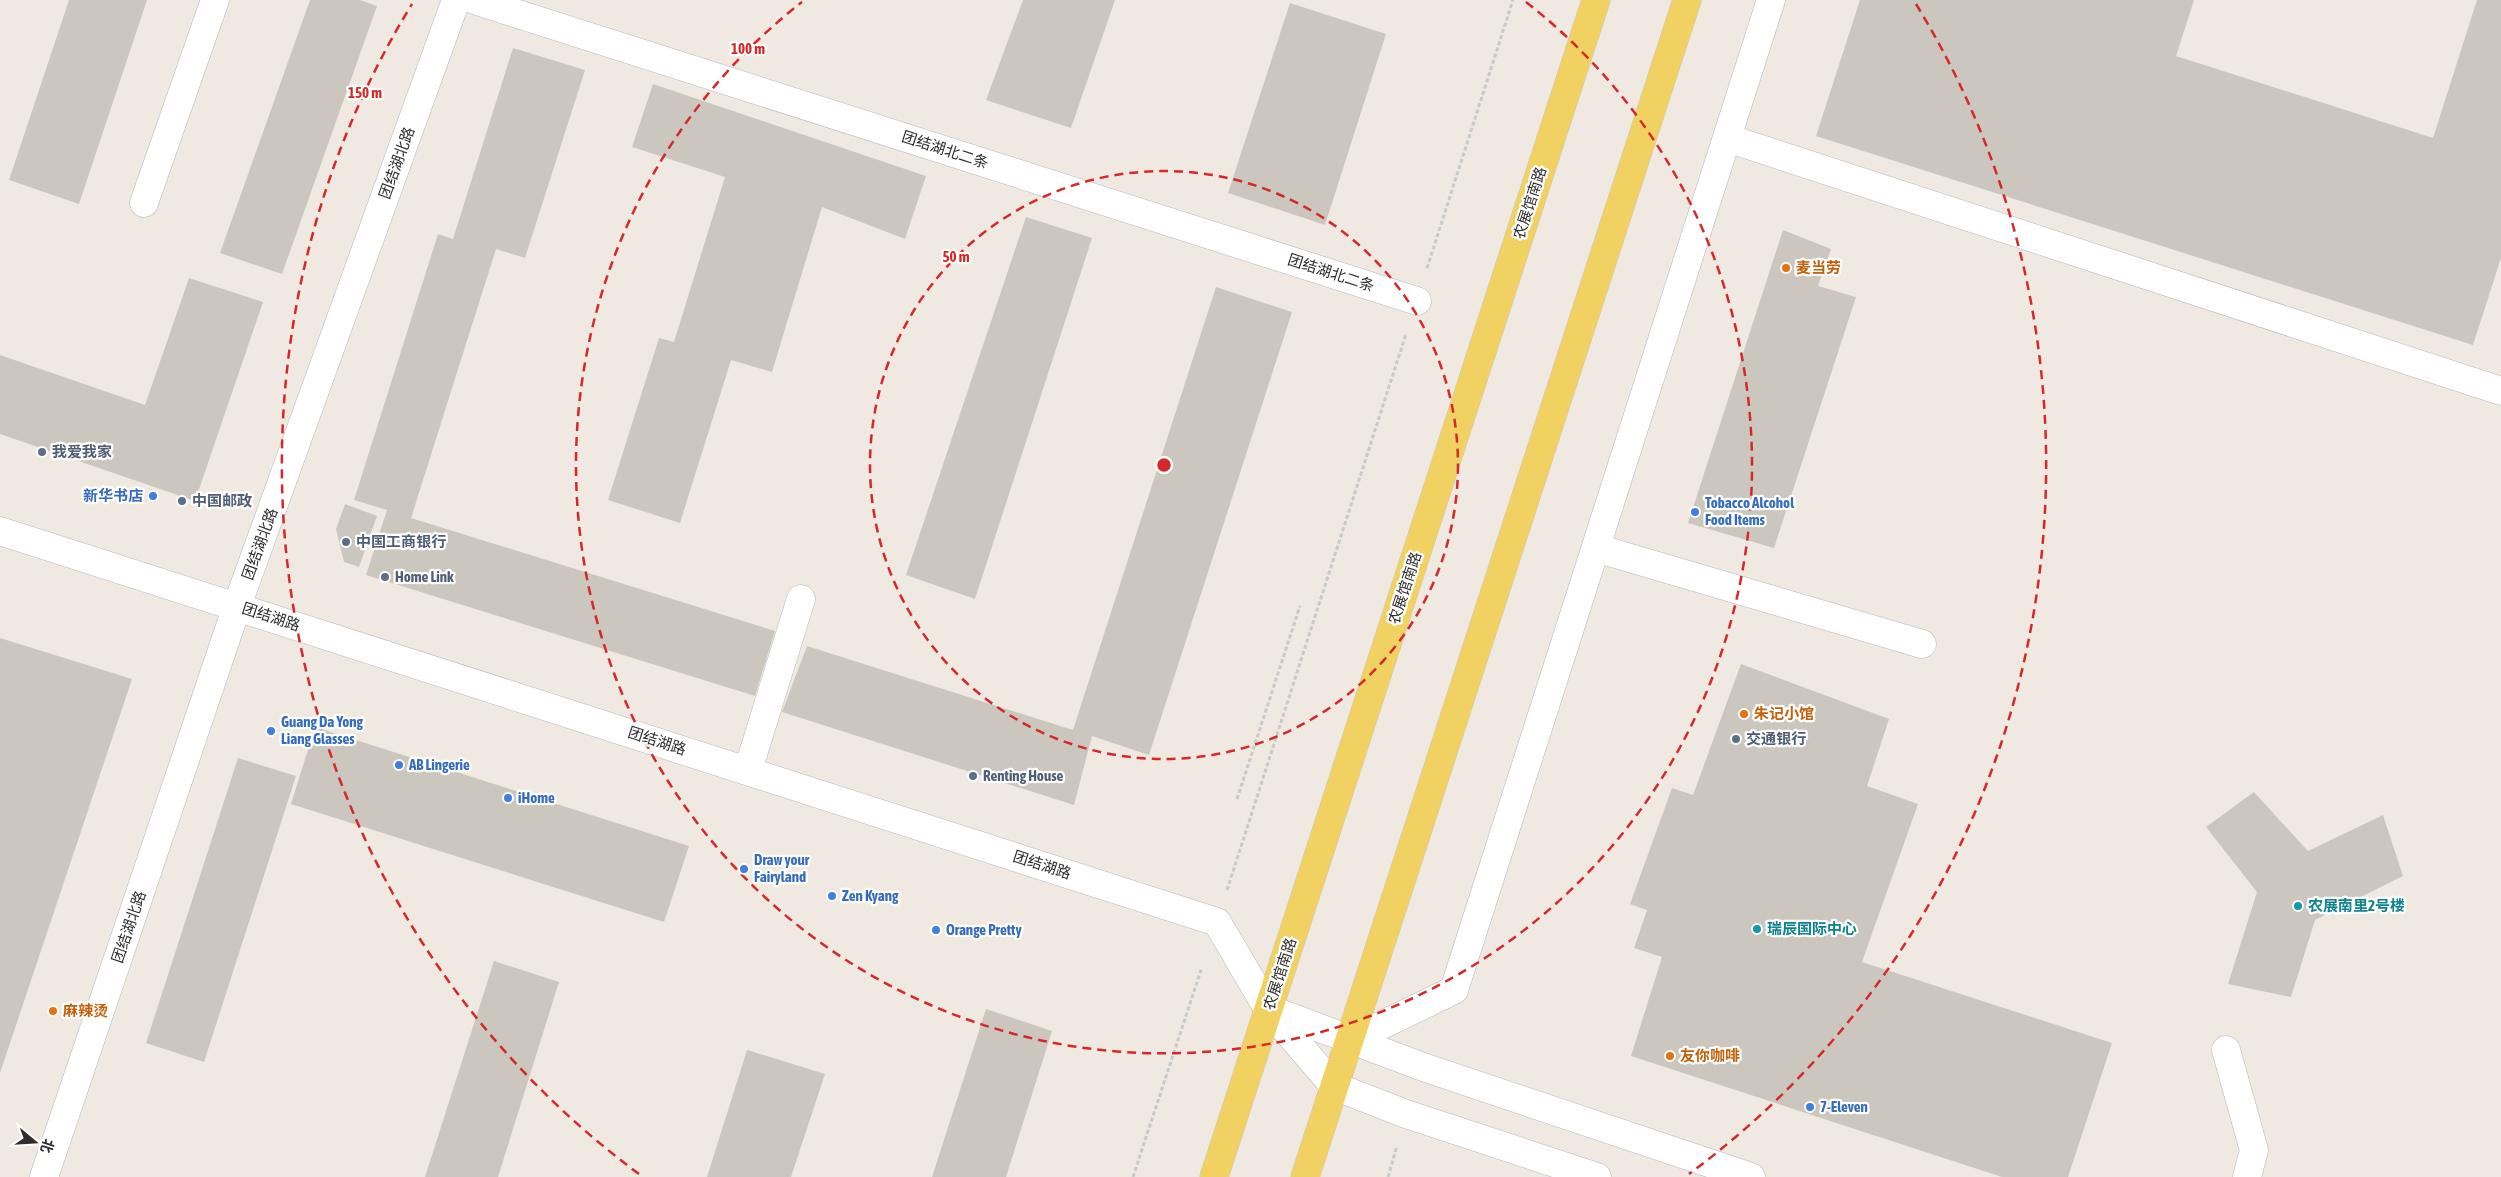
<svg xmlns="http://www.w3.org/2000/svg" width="2501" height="1177" font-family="'Asap Condensed','Noto Sans SC',sans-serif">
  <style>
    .building { fill: #cbc7bf }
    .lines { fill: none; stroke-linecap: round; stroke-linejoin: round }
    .minor-casing { stroke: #b4b7c1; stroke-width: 29 }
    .major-casing { stroke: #c9c9c9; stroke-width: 29 }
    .path { stroke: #c9c9c9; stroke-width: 3; stroke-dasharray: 4 2.5; stroke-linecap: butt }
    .minor { stroke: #fff; stroke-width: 28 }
    .major { stroke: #f2d163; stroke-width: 28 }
    .ring { fill: none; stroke: #d62828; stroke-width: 2.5; stroke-dasharray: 9 6 }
    .food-dot { fill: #e8710a; stroke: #fff; stroke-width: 2 }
    .service-dot { fill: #5c6f8a; stroke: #fff; stroke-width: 2 }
    .shop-dot { fill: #3f7fe0; stroke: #fff; stroke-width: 2 }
    .culture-dot { fill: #0f9aa8; stroke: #fff; stroke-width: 2 }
    .labels { text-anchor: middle; stroke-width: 4.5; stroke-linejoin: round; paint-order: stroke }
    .street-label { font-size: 15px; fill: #2e2e2e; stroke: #fff }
    .food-label { font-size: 15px; font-weight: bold; fill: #c56008; stroke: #fff; text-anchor: start }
    .service-label { font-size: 15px; font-weight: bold; fill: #4e5e75; stroke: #fff; text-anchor: start }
    .shop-label { font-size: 15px; font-weight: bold; fill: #366cbe; stroke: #fff; text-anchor: start }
    .culture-label { font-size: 15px; font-weight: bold; fill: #0d838f; stroke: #fff; text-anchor: start }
    .centre { fill: #d62828; stroke: #fff; stroke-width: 2.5 }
    .ring-label { font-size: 15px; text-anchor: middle; font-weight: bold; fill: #d62828; stroke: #fff; stroke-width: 4.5; stroke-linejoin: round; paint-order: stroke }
  </style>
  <rect width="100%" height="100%" fill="#efe9e1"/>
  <path class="building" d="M69,0h78l-68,204 -70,-24z
    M310,0h50l17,6 -95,268 -62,-21z
    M1023,0h92l-44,128 -85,-28z
    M1860,0h334l-18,56 257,82 44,-138h24v258l-28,87 -657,-209z
    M1290,3l96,31 -61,191 -97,-32z
    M513,48l72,22 -60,188 -29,-9 -85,269 364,113 -20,65 -389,-121 21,-65 -33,-10 84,-266 15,5z
    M653,84l273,92 -21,63 -83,-32 -50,165 -41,-12 -51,163 -72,-23 51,-162 15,4 51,-165 -93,-30z
    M1026,217l66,21 -117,361 -69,-24z
    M1783,230l48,19 -13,37 38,11 -82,251 -86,-25z
    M189,278l74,24 -68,199 -195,-67v-79l145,50z
    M1216,287l76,25 -143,443 -57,-19 -18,69 -292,-93 25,-66 266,84z
    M345,504l32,12 -18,51 -15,-5 -8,-33z
    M0,638l132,41 -132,394z
    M1741,664l148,55 -22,67 51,18 -56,158 250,81 -44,134h-66l-371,-121 31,-99 -28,-9 13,-38 -17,-6 42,-116 21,7z
    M315,727l374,119 -25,76 -373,-118z
    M238,758l58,18 -92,286 -58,-19z
    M2254,792l54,59 75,-36 20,61 -88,44 -24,77 -63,-13 29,-92 -51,-65z
    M494,961l65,21 -61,195h-73z
    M986,1009l66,22 -46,146h-74z
    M747,1050l78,24 -34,103h-84z"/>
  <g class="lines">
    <g class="minor-casing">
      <path id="minor" d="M474,0l943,301
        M1727,138l774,253
        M144,203l71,-203
        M0,531l1217,391 51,87 66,77 72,28 191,63
        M1596,548l326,96
        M748,770l53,-171
        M1272,1010l151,57 328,110
        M1349,1041l105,-51 317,-990
        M2226,1050l28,100 -7,27
        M44,1177l193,-571 219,-606"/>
    </g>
    <g class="major-casing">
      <path id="major" d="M1214,1177l382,-1177
        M1305,1177l382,-1177"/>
    </g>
    <path class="path" d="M1427,268l86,-268
      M1237,799l63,-193
      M1227,890l179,-556
      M1133,1177l69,-210
      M1388,1177l9,-31"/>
    <use href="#minor" class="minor"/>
    <use href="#major" class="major"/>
  </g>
  <g class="ring">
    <circle cx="1164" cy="465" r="294"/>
    <path d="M1526 2A588 588 0 1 1 802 2"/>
    <path d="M639 1174A882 882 0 0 1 412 4M1916 4A882 882 0 0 1 1689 1174"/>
  </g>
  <g class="food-dot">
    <circle cx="1786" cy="268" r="5"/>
    <circle cx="1744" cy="714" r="5"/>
    <circle cx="53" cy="1011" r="5"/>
    <circle cx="1670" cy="1056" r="5"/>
  </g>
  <g class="service-dot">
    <circle cx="42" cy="452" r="5"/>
    <circle cx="182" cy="501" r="5"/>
    <circle cx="346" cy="542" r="5"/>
    <circle cx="385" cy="577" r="5"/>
    <circle cx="1736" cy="739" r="5"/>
    <circle cx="973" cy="776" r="5"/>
  </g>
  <g class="shop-dot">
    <circle cx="153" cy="496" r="5"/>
    <circle cx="1695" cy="512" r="5"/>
    <circle cx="271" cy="731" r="5"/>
    <circle cx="399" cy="765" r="5"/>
    <circle cx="508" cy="798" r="5"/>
    <circle cx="744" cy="869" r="5"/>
    <circle cx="832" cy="896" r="5"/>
    <circle cx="936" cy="930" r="5"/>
    <circle cx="1810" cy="1107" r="5"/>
  </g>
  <g class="culture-dot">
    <circle cx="2298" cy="906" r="5"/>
    <circle cx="1757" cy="929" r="5"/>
  </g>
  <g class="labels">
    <g class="street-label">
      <text transform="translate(945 150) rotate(18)" y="5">团结湖北二条</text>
      <text transform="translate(397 163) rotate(-70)" y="5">团结湖北路</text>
      <text transform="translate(1530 203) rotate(-72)" y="5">农展馆南路</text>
      <text transform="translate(1331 273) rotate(18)" y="5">团结湖北二条</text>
      <text transform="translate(260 544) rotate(-70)" y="5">团结湖北路</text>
      <text transform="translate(1405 588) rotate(-72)" y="5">农展馆南路</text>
      <text transform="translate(271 617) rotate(18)" y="5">团结湖路</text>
      <text transform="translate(657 741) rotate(18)" y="5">团结湖路</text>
      <text transform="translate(1042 865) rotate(18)" y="5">团结湖路</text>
      <text transform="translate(129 927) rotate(-71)" y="5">团结湖北路</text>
      <text transform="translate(1280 974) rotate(-72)" y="5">农展馆南路</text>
    </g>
    <g class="food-label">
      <text x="1796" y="273">麦当劳</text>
      <text x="1754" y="719">朱记小馆</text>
      <text x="63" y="1016">麻辣烫</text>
      <text x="1680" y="1061">友你咖啡</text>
    </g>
    <g class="service-label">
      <text x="52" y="457">我爱我家</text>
      <text x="192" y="506">中国邮政</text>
      <text x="356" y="547">中国工商银行</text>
      <text x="395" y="582">Home Link</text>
      <text x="1746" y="744">交通银行</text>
      <text x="983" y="781">Renting House</text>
    </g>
    <g class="shop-label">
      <text x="143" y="501" text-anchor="end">新华书店</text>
      <text x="1705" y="508">Tobacco Alcohol<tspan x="1705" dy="17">Food Items</tspan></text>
      <text x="281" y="727">Guang Da Yong<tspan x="281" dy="17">Liang Glasses</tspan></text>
      <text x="409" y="770">AB Lingerie</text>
      <text x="518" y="803">iHome</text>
      <text x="754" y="865">Draw your<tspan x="754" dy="17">Fairyland</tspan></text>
      <text x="842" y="901">Zen Kyang</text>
      <text x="946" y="935">Orange Pretty</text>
      <text x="1820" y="1112">7-Eleven</text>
    </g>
    <g class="culture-label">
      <text x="2308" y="911">农展南里2号楼</text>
      <text x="1767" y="934">瑞辰国际中心</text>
    </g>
  </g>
  <circle cx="1164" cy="465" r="8" class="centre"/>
  <g class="ring-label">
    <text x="748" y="54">100 m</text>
    <text x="365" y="98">150 m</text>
    <text x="956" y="262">50 m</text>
  </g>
  <g transform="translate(35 1142) rotate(108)" stroke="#ffffff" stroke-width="4" paint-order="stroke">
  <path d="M0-4L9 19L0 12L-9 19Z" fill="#2e2e2e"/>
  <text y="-8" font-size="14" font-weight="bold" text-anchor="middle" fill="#2e2e2e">北</text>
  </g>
</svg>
